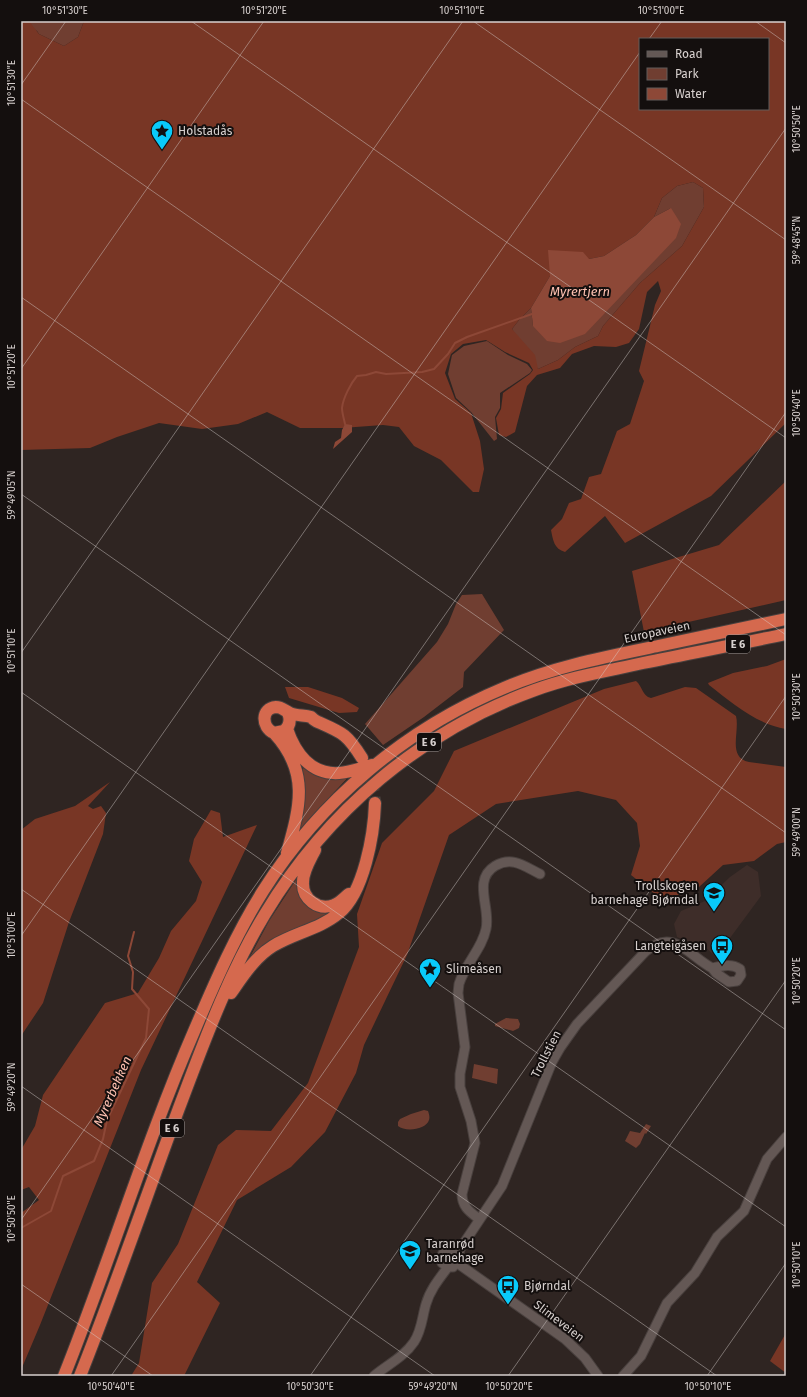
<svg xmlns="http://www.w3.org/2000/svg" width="807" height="1397" font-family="'Fira Sans',sans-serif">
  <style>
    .built { fill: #3e2d29 }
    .green { fill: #703e31 }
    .forest { fill: #783625; fill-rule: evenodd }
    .water { fill: #8d4837 }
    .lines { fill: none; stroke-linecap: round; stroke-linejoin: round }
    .stream { stroke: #8d4837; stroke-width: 2 }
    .highway-tunnel { stroke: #483f3c; stroke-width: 12; stroke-dasharray: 12 6; stroke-linecap: butt }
    .minor-casing { stroke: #49403e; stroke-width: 11 }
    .highway-casing { stroke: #49403e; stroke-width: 14 }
    .minor { stroke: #645855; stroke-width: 9 }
    .highway { stroke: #d5694e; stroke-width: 12 }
    .ticks { fill: none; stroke: #d7d0ce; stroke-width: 1; stroke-opacity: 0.45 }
    .labels { text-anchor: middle; stroke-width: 4; stroke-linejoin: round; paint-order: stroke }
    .shield { fill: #140f0e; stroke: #9c9694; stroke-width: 1 }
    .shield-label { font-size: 11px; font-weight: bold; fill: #d7d0ce }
    .poi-label { font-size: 12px; fill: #d7d0ce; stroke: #140f0e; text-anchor: start }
    .street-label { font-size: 12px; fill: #d7d0ce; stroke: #140f0e }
    .water-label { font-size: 13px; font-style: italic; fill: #fec0b0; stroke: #140f0e }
    .neatline { fill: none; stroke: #d7d0ce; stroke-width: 1.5 }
    .ticks-label { font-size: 10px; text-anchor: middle; fill: #d7d0ce }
  </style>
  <rect width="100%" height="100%" fill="#2f2522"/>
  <path class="built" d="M747,865l11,7 3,24 -45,61 -12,-11 -3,-4 -6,2 -18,-7 -3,-13 7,-13 24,-10 25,-24z"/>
  <path class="green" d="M21,21h63l-6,16 -14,9 -25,-12 -2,-3z
    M693,182l10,6 1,19 -22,39 -42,37 -37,43 -5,10 -23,11 -17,13 -20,9 -26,-40 7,-9 12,-12 2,18 138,-118 -17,9 8,-19 15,-12z
    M487,341l21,14 19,9 5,6 -2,3 -30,20v15l-5,9 2,22 -3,2 -23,-29 -15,-14 -8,-24 4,-19 12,-9z
    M482,594l22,36 -40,42 -1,15 -39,30 -41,28 -18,-21 72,-82 11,-18 8,-20 6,-9z
    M303,768l9,4 40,1 -52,56z
    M301,872l1,23 38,11 -96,62 25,-47z
    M506,1018l12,1 2,5 -1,4 -6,3 -18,-5v-2z
    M474,1064l24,5 -1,15 -25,-6z
    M424,1110l4,1c1,3 2,6 1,9 -3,10 -24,12 -31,6v-4l2,-3 11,-5z
    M646,1124l5,2 -5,8 -1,-1 -5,11 -4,4 -11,-7 5,-10 10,2z"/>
  <path class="forest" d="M21,21h8l10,13 25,12 14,-9 6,-16h702v402l-75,73 -86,47 -20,-27 -40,36c-11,-3 -12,-12 -14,-22l11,-11 7,-16 12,-4 8,-22 12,-3 16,-43 13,-7 14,-43 -5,-10 16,-66 6,-14 -3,-10 -11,11 -8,37 -10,14 -13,4 -22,-1 -22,8 -12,14 -23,7 -10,11 -12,46 -9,5 -7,-2 -3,-17 5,-9 2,-16 27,-19 3,-4 -4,-7 -24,-11 -19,-12 -23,4 -12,10 -6,19 10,26 16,14 9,28 4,28 -5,23h-6l-32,-32 -27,-14 -15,-19 -16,-2 -41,3h-42l-33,-16 -29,12 -36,5 -43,-6 -42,14 -27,11 -69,2zM640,39h128v70h-128zM693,182l10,6 1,19 -22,39 -42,37 -37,43 -5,10 -23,11 -17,13 -20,9 -3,-14 -23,-26 7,-9 12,-12 19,-32 39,-17 15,-3 32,-21 18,-18 8,-19 15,-12z
    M786,481v119l-142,32 -12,-61 87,-26z
    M786,659v70c-30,-5 -54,-26 -77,-44l-1,-2 25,-10 34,-7z
    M636,681c7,6 6,15 15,17l34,-11 11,1 40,28c4,16 -9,41 13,46l37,5v75l-9,2 -23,17 -31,4 -24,22 -13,-1 -16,20 -39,-31 9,-29 -3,-23 -21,-23 -38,-9 -82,13 -47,31 -42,120 -43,90 -8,28 -31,59 -34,35 -54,33 -40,82 23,21 -36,73h-53l8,-13 13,-80 26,-39 40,-99 18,-15 35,1 37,-48 51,-136 -2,-33 25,-71 52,-52 20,-40 150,-62z
    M285,687h23l34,11 17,10 -2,4 -18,1 -50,-15z
    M110,782l-22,24 5,3 8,-3 5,7 -3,21 -34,88 -26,81 -22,33v-206l14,-11 40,-13z
    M211,810l9,3 3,24 34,-12 -116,245 -101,255 -19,45v-157l18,-13 -10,-13 -8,3v-40l14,-24 8,-31 62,-92 33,-10 21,-35 12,-27 25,-30 6,-19 -13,-21 5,-22z
    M786,1333v40l-16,-12z"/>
  <path class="water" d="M671,208l10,16 -5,14 -91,96 -25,9 -13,-2 -14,-15 -2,-18 19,-32 -2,-26 35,2 6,7 15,-3 32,-21 18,-18z
    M345,424l7,1v7l-19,17 2,-7 6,-4 1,-8z"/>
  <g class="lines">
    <path class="stream" d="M345,424c-1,-5 -3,-11 -3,-16 1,-10 9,-25 15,-32l9,-1 10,-3 10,2 36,-2 12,-3 14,-15 7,-11 12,-6 65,-23
      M21,1228l30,-17 12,-35 31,-15 9,-22 4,-19 39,-82 3,-29 -17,-20 1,-17 -5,-16 6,-24"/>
    <path class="highway-tunnel" d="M364,763c7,13 10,25 11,40"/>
    <g class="minor-casing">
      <path id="minor" d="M479,1219c-9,-7 -17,-12 -17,-25l13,-51 -4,-22 -11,-34v-13l5,-27 -7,-54 1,-9c6,-20 23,-35 27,-55 5,-21 -14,-49 9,-63 17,-10 29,0 45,8
        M453,1267h-5l-6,-4c-2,-7 1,-12 7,-14l5,1 5,4
        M374,1376c13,-11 30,-19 40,-34 8,-12 8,-25 12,-38 4,-14 13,-25 22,-37
        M598,1376l-13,-18 -20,-19 -105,-74 -1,-11 1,-5 42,-63 50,-124 8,-14 17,-24 68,-72c28,-25 43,3 67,16l4,5 13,9 8,-1 4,-6 -1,-6c-9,-6 -18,-3 -28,-1
        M623,1376l18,-20 26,-53 28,-30 22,-36 27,-26 23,-52 19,-22"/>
    </g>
    <g class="highway-casing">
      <path id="highway" d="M288,713c3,7 2,13 -4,18l-10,2c-13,-6 -13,-25 2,-26 6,0 9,4 14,6 6,3 14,2 21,4 2,2 4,4 7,5 25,11 29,12 44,36
        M287,729c8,24 24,46 52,44 11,-1 23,-5 33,-8
        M274,733c36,39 26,74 13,120
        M315,850c-5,10 -12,21 -12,32 -1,17 15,29 31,23 6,-2 10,-7 15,-11
        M231,993c12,-17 24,-36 42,-47 21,-13 47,-17 66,-33 25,-20 35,-79 36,-110
        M64,1376c46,-115 82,-234 131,-347 20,-47 41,-95 68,-138 57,-90 142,-162 241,-203 49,-21 101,-31 154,-42 42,-9 85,-18 128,-27
        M80,1376c35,-88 66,-179 99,-268 25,-66 49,-133 86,-194 62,-103 156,-183 270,-224 35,-13 72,-19 108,-27 48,-10 96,-19 143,-29"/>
    </g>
    <use href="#minor" class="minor"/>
    <use href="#highway" class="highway"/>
  </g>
  <path class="ticks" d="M191,21l595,417M473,21l313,219M755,21l31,22M649,39l13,-18M21,85l45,-64M21,99l765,536M21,297l765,536M21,369l243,-348M21,494l765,536M21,653l442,-632M21,692l765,535M21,889l696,487M21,936l619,-884M21,1086l414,290M21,1220l765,-1092M21,1284l132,92M111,1376l675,-964M310,1376l476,-680M508,1376l278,-396M707,1376l79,-113"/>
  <defs>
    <g id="sight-pin" transform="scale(1.15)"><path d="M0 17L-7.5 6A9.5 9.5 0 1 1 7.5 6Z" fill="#09cafa" stroke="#140f0e"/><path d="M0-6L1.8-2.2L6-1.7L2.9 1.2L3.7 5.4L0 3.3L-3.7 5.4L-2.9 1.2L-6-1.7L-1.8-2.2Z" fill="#111"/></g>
    <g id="school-pin" transform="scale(1.15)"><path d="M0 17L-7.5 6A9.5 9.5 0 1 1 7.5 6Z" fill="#09cafa" stroke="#140f0e"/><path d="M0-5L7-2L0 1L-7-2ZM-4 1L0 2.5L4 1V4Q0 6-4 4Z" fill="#111"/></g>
    <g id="bus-pin" transform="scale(1.15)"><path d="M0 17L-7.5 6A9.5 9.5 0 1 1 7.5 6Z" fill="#09cafa" stroke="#140f0e"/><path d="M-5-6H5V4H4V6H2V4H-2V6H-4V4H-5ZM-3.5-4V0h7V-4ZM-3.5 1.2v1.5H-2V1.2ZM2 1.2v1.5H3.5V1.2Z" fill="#111"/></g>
  </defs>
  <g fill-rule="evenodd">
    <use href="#sight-pin" x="162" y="131"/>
    <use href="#school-pin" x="714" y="893"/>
    <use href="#bus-pin" x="722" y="946"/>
    <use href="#sight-pin" x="430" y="969"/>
    <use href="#school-pin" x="410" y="1251"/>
    <use href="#bus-pin" x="508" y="1286"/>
  </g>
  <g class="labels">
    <g class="shield">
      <rect x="726" y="635" width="24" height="18" rx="3"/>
      <rect x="417" y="733" width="24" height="18" rx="3"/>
      <rect x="160" y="1119" width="24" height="18" rx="3"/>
    </g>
    <g class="shield-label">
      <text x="738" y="648">E 6</text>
      <text x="429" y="746">E 6</text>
      <text x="172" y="1132">E 6</text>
    </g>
    <g class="poi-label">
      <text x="178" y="135">Holstadås</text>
      <text x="698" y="890" text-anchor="end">Trollskogen<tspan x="698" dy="14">barnehage Bjørndal</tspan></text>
      <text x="706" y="950" text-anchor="end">Langteigåsen</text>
      <text x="446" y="973">Slimeåsen</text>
      <text x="426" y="1248">Taranrød<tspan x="426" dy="14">barnehage</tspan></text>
      <text x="524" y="1290">Bjørndal</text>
    </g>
    <g class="street-label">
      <text transform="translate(657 632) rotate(-12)" y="4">Europaveien</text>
      <text transform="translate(546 1054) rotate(-63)" y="4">Trollstien</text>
      <text transform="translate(559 1321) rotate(37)" y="4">Slimeveien</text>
    </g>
    <g class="water-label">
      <text x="580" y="296">Myrertjern</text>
      <text transform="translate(112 1091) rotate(-66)" y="5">Myrerbekken</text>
    </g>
  </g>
  <rect width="807" height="1397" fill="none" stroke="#140f0e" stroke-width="44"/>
  <rect x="639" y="38" width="130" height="72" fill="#140f0e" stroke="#625c5b"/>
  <rect x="647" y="51" width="20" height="6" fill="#645855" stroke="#625c5b"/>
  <text x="675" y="58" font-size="12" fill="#d7d0ce">Road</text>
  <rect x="647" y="68" width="20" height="12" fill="#703e31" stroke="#625c5b"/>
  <text x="675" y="78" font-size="12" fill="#d7d0ce">Park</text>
  <rect x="647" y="88" width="20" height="12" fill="#8d4837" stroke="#625c5b"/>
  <text x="675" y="98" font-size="12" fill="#d7d0ce">Water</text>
  <rect x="22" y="22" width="763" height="1353" class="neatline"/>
  <g class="ticks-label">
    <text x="65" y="14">10°51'30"E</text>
    <text x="264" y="14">10°51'20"E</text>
    <text x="462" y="14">10°51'10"E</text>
    <text x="661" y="14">10°51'00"E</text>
    <text transform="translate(11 83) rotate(-90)" y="4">10°51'30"E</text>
    <text transform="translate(796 129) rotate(-90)" y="4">10°50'50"E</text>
    <text transform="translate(796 240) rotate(-90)" y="4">59°48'45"N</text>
    <text transform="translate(11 367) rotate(-90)" y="4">10°51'20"E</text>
    <text transform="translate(796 413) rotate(-90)" y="4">10°50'40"E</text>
    <text transform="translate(11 495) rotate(-90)" y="4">59°49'05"N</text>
    <text transform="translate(11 651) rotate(-90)" y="4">10°51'10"E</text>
    <text transform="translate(796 697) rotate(-90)" y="4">10°50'30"E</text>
    <text transform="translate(796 832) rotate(-90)" y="4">59°49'00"N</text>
    <text transform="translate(11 935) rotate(-90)" y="4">10°51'00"E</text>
    <text transform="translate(796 981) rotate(-90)" y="4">10°50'20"E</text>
    <text transform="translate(11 1087) rotate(-90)" y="4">59°49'20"N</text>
    <text transform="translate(11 1219) rotate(-90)" y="4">10°50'50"E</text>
    <text transform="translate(796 1265) rotate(-90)" y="4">10°50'10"E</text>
    <text x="111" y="1390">10°50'40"E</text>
    <text x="310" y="1390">10°50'30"E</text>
    <text x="433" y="1390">59°49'20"N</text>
    <text x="509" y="1390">10°50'20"E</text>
    <text x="708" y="1390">10°50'10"E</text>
  </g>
</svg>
